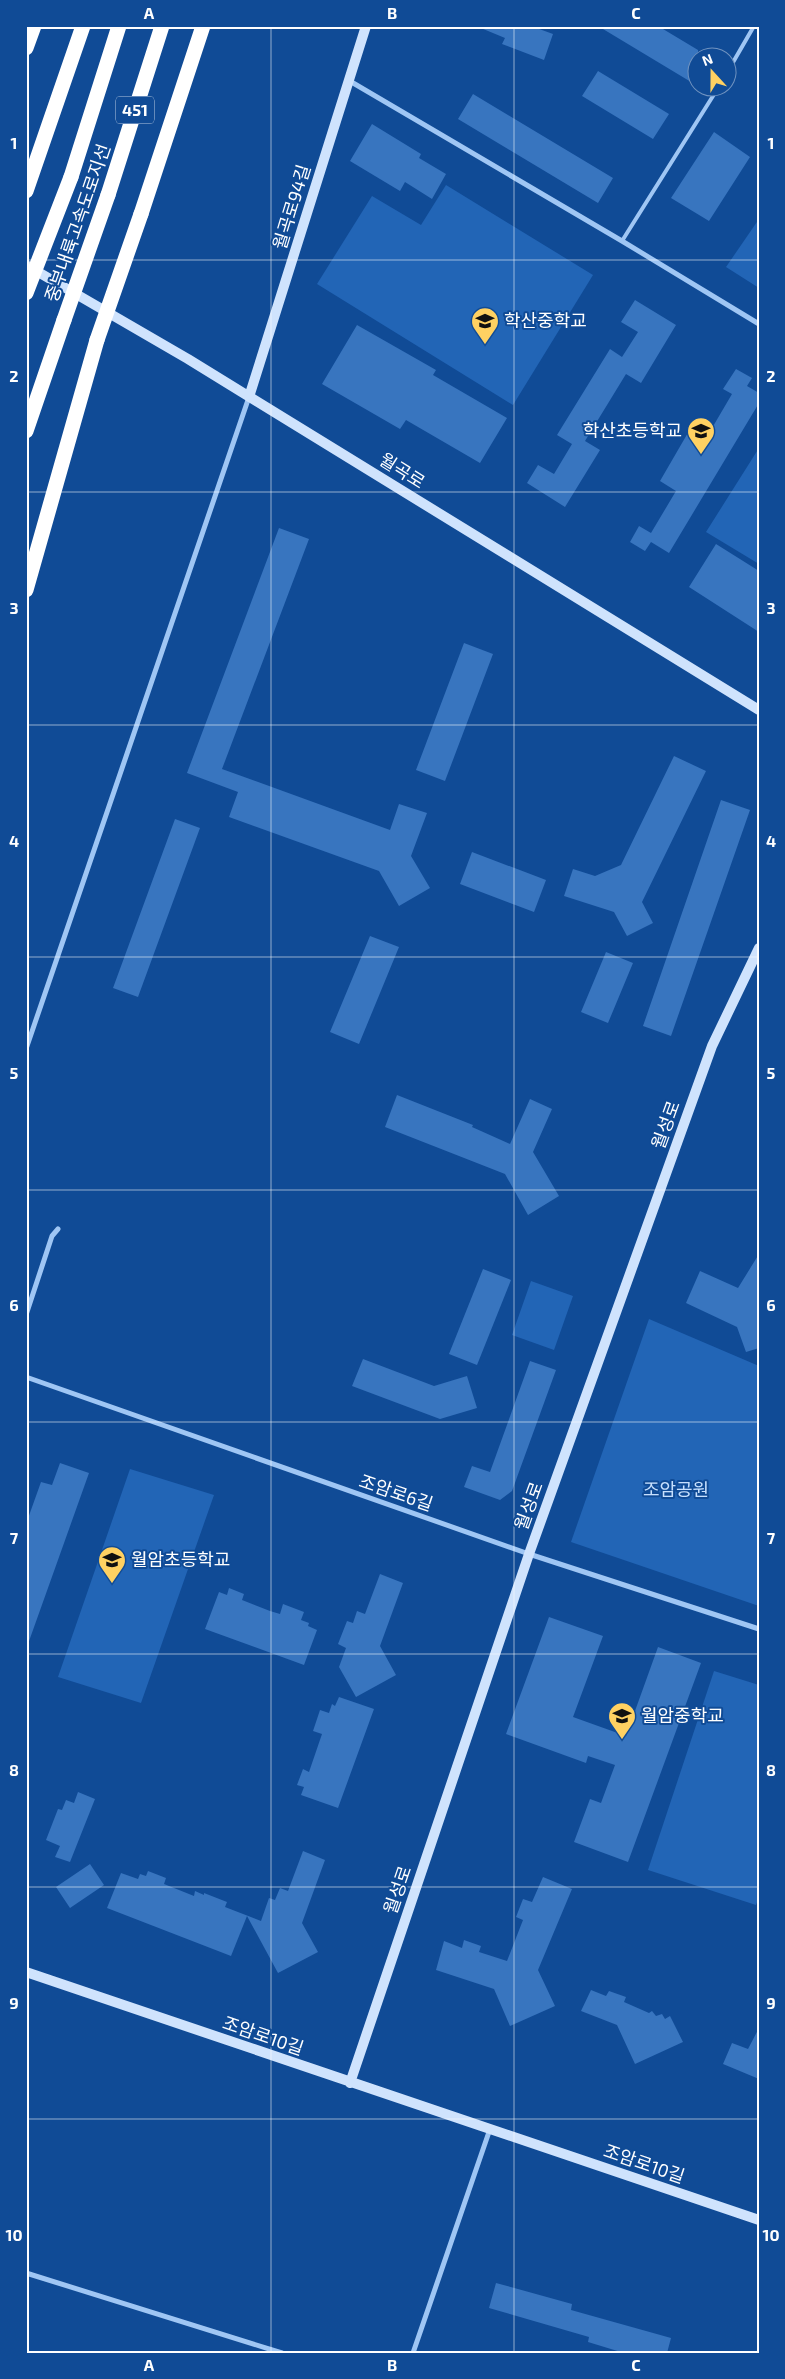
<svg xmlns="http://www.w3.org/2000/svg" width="785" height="2379" font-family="'Exo 2','Noto Sans KR',sans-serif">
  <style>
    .green { fill: #2265b6 }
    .building { fill: #3875bf }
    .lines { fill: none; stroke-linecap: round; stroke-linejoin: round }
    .lane { stroke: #9fc6f4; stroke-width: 4 }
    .street { stroke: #9fc6f4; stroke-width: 5 }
    .secondary { stroke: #cfe3fd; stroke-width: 10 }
    .highway { stroke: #fff; stroke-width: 15 }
    .highway-bridge { stroke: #fff; stroke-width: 15 }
    .grid { fill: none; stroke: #fff; stroke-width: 1; stroke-opacity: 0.55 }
    .labels { text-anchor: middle; stroke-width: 4; stroke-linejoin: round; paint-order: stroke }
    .shield { fill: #104b96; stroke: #b7c9e0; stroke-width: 1 }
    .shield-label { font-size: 16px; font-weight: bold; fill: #fff }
    .street-label { font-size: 18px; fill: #fff; stroke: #104b96 }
    .poi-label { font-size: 18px; fill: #fff; stroke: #104b96; text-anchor: start }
    .park-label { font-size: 18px; fill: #c7e0fe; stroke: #104b96 }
    .neatline { fill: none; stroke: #fff; stroke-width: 2 }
    .grid-label { font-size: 16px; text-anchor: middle; font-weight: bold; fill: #fff }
  </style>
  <rect width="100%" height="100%" fill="#104b96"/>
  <path class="green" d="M446,185l147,90 -80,130 -196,-121 55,-88 49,29z
    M759,219v69l-33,-21z
    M759,448v116l-53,-32z
    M531,1281l42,15 -19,54 -42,-15z
    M649,1319l110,47v240l-188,-64z
    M130,1469l84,26 -73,208 -83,-26z
    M714,1671l45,14v212l-3,8 -108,-35z"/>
  <path class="building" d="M476,26h55l22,8 -9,26 -42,-16 3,-6z
    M598,26h60l40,24v20l-7,12z
    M598,71l71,43 -16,25 -71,-43z
    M473,94l140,84 -15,25 -140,-84z
    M372,124l49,30 -2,4 27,16 -14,25 -27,-17 -5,9 -50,-30z
    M714,132l36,25 -41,64 -38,-23z
    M635,300l41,25 -35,58 -15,-9 -41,67 15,9 -35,57 -38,-24 11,-18 16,9 18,-30 -15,-9 53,-86 12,8 16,-25 -17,-10z
    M357,325l79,45 -3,5 74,43 -27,45 -74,-43 -6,9 -78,-45z
    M736,369l16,9 -5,8 12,7v10l-90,150 -18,-11 -6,9 -15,-9 9,-16 12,7 25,-42 -16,-10 29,-50 16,9 27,-46 -9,-5z
    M279,528l30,11 -87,230 168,61 9,-26 28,9 -16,43 19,32 -31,18 -20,-35 -150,-54 9,-25 -51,-19z
    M716,544l43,27v61l-70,-45z
    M464,643l29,11 -48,127 -29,-11z
    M674,756l32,15 -64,131 11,21 -26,13 -13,-24 -50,-16 9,-27 22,7 26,-11z
    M721,800l29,10 -79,226 -28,-10z
    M175,819l25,9 -62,169 -25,-9z
    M472,852l74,28 -12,32 -74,-28z
    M370,936l29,11 -40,97 -29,-12z
    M606,952l27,11 -25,60 -27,-11z
    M397,1095l76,30 -1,2 38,17 20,-45 22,10 -19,43 26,44 -31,19 -23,-41 -120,-47z
    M759,1254v94l-13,4 -9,-25 -51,-24 14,-32 38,17z
    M483,1269l28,11 -34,85 -28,-11z
    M363,1359l71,27 33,-10 10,32 -37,11 -88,-33z
    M530,1361l26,9 -44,121 -12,9 -36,-13 8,-21 18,6z
    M60,1463l29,10 -61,171h-2v-120l15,-42 11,3z
    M380,1574l23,9 -23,63 16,29 -40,22 -17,-30 7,-19 -8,-4 9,-23 6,2 4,-12 8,3z
    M229,1588l15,6 -2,6 28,11 10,3 3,-10 21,8 -3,8 8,3 -1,3 9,4 -13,35 -99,-36 14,-37 8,3z
    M549,1617l54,19 -30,81 53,19 32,-89 43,16 -73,199 -54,-20 16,-43 11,4 14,-38 -27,-9 -2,7 -80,-29z
    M339,1697l35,12 -36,99 -37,-13 3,-8 -7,-2 6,-16 6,3 13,-38 -9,-3 7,-21 9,3 3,-9 3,2z
    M78,1792l17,7 -25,63 -15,-5 5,-11 -14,-6 12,-31 4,1 4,-10 8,3z
    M303,1851l22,9 -23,63 16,29 -40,21 -31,-57 -16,40 -124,-48 14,-35 17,6 2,-5 6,2 2,-5 18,7 -2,6 30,12 1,-5 9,4v-2l23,9 -2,5 36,14 8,-23 6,2 5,-12 8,3z
    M90,1864l14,21 -34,23 -14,-21z
    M543,1877l29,12 -34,81 17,36 -45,20 -16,-37 -58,-19 8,-29 18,7 2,-8 17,6 -2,6 28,9 16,-41 -7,-3 7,-18 9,3z
    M591,1990l15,6 3,-5 17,6 -2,5 25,11 3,-2 4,5 6,-2 3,5 5,-3 13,26 -48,22 -18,-39 -36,-14z
    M759,2028v51l-36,-15 9,-21 16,6z
    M496,2283l76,21 -1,6 100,28 -4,15h-43l-36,-11 1,-5 -100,-29z"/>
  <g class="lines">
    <path class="lane" d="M728,71l26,-45
      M622,241l96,-153"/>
    <path class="street" d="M348,80l274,161 137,83
      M26,1049l223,-652
      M26,1315l26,-79 6,-7
      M26,1377l503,177 230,75
      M26,2273l256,80
      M413,2353l77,-224"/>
    <path class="secondary" d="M26,265l162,94 571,351
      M249,397l117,-371
      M26,1972l733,248
      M350,2083l179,-529 183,-508 47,-98"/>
    <path class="highway" d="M26,48l8,-22
      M71,177l48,-151
      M26,191l57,-165
      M108,195l54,-169
      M141,214l62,-188
      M26,431l38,-111
      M26,590l71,-250"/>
    <path class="highway-bridge" d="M26,293l45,-116
      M64,320l44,-125
      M97,340l44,-126"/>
  </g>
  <path class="grid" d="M271,26v2327M514,26v2327M26,260h733M26,492h733M26,725h733M26,957h733M26,1190h733M26,1422h733M26,1654h733M26,1887h733M26,2119h733"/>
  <defs>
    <g id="school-pin" transform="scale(1.4375)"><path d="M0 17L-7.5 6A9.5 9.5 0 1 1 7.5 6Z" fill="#ffd162" stroke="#104b96"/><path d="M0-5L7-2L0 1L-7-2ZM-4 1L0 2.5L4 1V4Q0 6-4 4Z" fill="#111"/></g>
  </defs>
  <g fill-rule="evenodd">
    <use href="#school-pin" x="485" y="321"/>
    <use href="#school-pin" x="701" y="431"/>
    <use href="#school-pin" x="112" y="1560"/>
    <use href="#school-pin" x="622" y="1716"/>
  </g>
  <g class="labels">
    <rect class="shield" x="116" y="96.5" width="38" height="27" rx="4"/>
    <g class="shield-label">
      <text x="135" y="116">451</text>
    </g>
    <g class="street-label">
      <text transform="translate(292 207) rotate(-73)" y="6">월곡로94길</text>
      <text transform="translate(78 223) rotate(-71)" y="6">중부내륙고속도로지선</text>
      <text transform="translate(402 471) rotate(32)" y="6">월곡로</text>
      <text transform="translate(666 1125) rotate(-70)" y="6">월성로</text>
      <text transform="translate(396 1493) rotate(19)" y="6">조암로6길</text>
      <text transform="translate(529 1506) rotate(-70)" y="6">월성로</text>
      <text transform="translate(398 1890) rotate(-71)" y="6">월성로</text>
      <text transform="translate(263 2036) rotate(19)" y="6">조암로10길</text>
      <text transform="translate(644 2164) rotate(19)" y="6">조암로10길</text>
    </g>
    <g class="poi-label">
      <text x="504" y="327">학산중학교</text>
      <text x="682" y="437" text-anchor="end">학산초등학교</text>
      <text x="131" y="1566">월암초등학교</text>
      <text x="641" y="1722">월암중학교</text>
    </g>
    <g class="park-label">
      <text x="676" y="1496">조암공원</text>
    </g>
  </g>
  <rect width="785" height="2379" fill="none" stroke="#104b96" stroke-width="55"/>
  <g transform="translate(712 72) rotate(339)"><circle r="24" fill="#104b96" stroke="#7093c0"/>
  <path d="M0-4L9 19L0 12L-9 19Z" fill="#ffd162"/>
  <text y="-8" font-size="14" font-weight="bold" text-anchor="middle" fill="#ffffff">N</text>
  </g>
  <rect x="28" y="28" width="730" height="2324" class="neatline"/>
  <g class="grid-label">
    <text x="149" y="19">A</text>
    <text x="392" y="19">B</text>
    <text x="636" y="19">C</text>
    <text x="14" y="149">1</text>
    <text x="771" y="149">1</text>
    <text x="14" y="382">2</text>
    <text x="771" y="382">2</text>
    <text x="14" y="614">3</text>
    <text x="771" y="614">3</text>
    <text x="14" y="847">4</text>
    <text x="771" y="847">4</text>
    <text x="14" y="1079">5</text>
    <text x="771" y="1079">5</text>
    <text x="14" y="1311">6</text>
    <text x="771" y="1311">6</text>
    <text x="14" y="1544">7</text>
    <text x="771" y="1544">7</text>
    <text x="14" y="1776">8</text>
    <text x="771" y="1776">8</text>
    <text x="14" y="2009">9</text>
    <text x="771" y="2009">9</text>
    <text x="14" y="2241">10</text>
    <text x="771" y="2241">10</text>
    <text x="149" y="2371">A</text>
    <text x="392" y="2371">B</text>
    <text x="636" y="2371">C</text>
  </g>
</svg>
